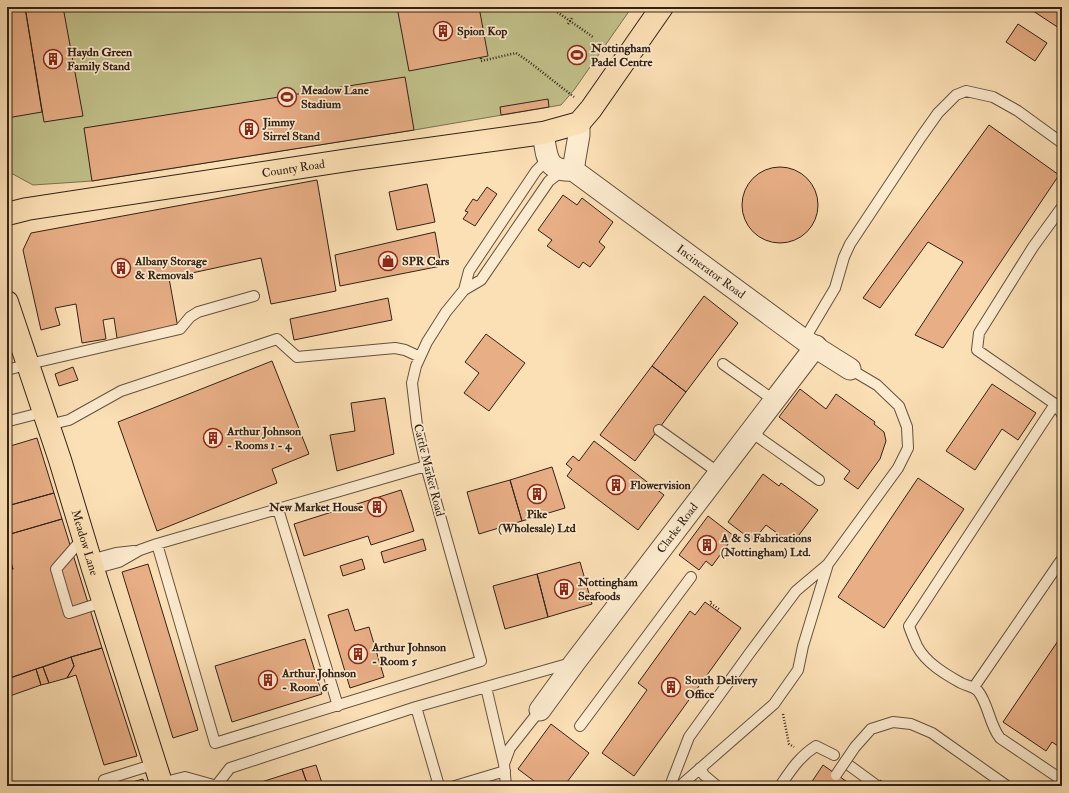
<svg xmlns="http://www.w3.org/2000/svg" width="1069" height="793" font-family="'IM FELL Double Pica',serif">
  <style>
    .green { fill: #c2c18b; stroke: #7a7251 }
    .building { fill: #e8ae86; stroke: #322217 }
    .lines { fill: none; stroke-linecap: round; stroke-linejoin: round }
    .service-casing { stroke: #64523e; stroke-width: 12 }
    .minor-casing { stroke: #64523e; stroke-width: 23 }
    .trunk-casing { stroke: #322217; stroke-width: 24 }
    .path { stroke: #322217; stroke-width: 2.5; stroke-dasharray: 1 2; stroke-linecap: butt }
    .service { stroke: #fdebcf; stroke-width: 10 }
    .minor { stroke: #fdebcf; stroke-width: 21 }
    .trunk { stroke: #fce0b5; stroke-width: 22 }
    .service-bridge-casing { stroke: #64523e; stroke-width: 12; stroke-linecap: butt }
    .service-bridge { stroke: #fdebcf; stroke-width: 10 }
    .labels { text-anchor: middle; stroke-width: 3.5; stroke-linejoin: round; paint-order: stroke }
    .poi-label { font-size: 12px; font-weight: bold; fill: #322217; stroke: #fdebcf; text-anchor: start }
    .street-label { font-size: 12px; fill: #322217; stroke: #fdebcf }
  </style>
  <rect width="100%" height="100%" fill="#fce0b5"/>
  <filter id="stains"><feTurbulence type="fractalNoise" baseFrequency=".005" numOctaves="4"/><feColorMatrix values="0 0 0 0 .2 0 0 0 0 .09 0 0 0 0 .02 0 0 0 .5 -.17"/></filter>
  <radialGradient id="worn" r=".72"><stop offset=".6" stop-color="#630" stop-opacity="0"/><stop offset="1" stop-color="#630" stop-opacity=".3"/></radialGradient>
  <path class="green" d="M7,7h625l-58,83 -13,15 -147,25 -322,51 -59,4 -26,-14z"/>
  <path class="building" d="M7,7h18l17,105 -35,6z
    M25,7h38l20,109 -39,6z
    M397,7h82l9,49 -79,15z
    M1027,7h26l9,6v17z
    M1018,24l29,19 -12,18 -29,-19z
    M405,77l9,53 -322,51 -8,-53z
    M548,99l1,8 -48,8 -1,-8z
    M989,125l70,50 -116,173 -28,-13 48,-73 -35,-20 -48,66 -17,-10z
    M742 205a38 38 0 1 1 76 0a38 38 0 1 1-76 0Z
    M317,180l19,111 -65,13 -10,-46 -92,20 9,50 -61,10 -3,-20 -11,2 3,19 -24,4 -6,-39 -21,4 5,17 -19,5 -18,-80 8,-17z
    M427,184l8,38 -38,8 -8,-38z
    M487,187l10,7 -22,32 -12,-7 5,-7 -3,-1 8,-12 4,2z
    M563,195l14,10 5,-7 31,24 -14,20 6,5 -15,20 -7,-5 -4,6 -32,-22 5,-6 -14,-10z
    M435,232l6,34 -101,20 -5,-31z
    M704,296l34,27 -52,69 -34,-26z
    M388,298l4,22 -98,20 -4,-21z
    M486,334l39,29 -36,48 -25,-18 15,-20 -14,-11z
    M272,361l37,93 -37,15 5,14 -120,48 -39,-109z
    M652,366l34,26 -51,69 -35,-26z
    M73,367l5,13 -19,6 -4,-12z
    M992,384l44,29 -18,27 -16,-11 -27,41 -29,-19z
    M800,389l26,20 10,-15 39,28 -1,2 10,8 2,9 -6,18 -22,30 -14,-10 6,-8 -71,-54z
    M385,398l9,56 -57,17 -7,-36 25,-4 -4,-28z
    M37,438l17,55 -47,13v-59z
    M594,441l70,54 -26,35 -71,-54 5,-7 -6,-5 7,-8 6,5z
    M552,467l13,41 -43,13 -12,-41z
    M763,474l16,12 2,-3 37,27 -26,34 -26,-19 -13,16 -25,-19z
    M918,478l46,31 -80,119 -46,-31z
    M510,480l12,41 -43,13 -12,-42z
    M401,490l13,41 -43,14 -3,-9 -64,20 -10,-32z
    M54,493l8,26 -55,16v-29z
    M708,516l26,20 -22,30 -6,-5 -7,9 -20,-15z
    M62,519l40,129 -31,9 -64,22v-108l6,-2 -6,-19v-15z
    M423,539l3,11 -42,13 -3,-11z
    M7,550l6,19 -6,2z
    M362,559l3,10 -22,7 -3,-10z
    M580,562l12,42 -44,13 -11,-43z
    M148,564l50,166 -25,8 -51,-166z
    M537,574l11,43 -43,12 -12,-43z
    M705,602l36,26 -107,148 -32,-23 45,-63 -9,-7 52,-72 5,4z
    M348,609l7,22 14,-4 15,50 -34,11 -22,-73z
    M1062,635v106l-4,5 -6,-4 -6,9 -43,-29z
    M305,639l17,55 -90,28 -17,-56z
    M102,648l35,108 -33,9 -28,-90 -9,3 7,-12 -3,-9z
    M71,657l3,9 -7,12 -18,5 -6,-16z
    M43,667l6,16 -8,2 -5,-16z
    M36,669l5,16 -34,12v-18z
    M551,724l38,29 -25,33h-28l2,-2 -20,-15z
    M316,765l7,21h-15l-6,-17z
    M823,765l30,21h-44z
    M302,769l6,17h-59z
    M143,779l2,7h-27z
    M880,780l9,6h-13z"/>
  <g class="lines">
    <g class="service-casing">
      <path id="service" d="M1062,207l-29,40 -54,86 -2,17 78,54 7,10
        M464,290l5,-19 67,-100 12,-12
        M804,340l31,-52 9,-31 6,-13 71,-107 17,-24 18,-18 10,-4 27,6 25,14 44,32
        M723,364l52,37
        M7,370l22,-6 151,-35 10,-12 8,-5 56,-16
        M1055,404l-146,222c2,6 5,13 8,20 9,17 28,28 44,37 6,3 12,3 17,8 11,14 11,33 22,47l62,42
        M9,421l35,-9
        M48,425l21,-5 52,-29 156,-52 20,18 98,-9 10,2 15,7
        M659,430l60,43
        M751,432l68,48
        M278,509l60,197
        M86,544l-10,2 -20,23 13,44 34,-11
        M157,544l58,199 266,-82 -55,-195 -9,-41 -5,-42 4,-17 11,-24 19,-30 18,-22 17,-10 68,-99 13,-10
        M90,560l26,-7 18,-2
        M93,569l26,-7 21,-12 17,-6 269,-78
        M486,687l18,77 2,22
        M974,687l88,-128
        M416,707l23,79
        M580,726l111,-149
        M504,764l6,-16 30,-38
        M850,766l26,19
        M700,768l4,7 13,11
        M104,780l51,-16
        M161,783l24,-6 32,9
        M216,786l14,-18 186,-61 155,-44
        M455,786l50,-15
        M670,786l19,-49 60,-83 47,-63 32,-27 70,-96 10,-20 -1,-21 -8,-21 -22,-21 -27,-16
        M680,786l94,-82 24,-34 5,-24 25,-82
        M780,786c11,-16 19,-29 36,-40l18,9"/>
    </g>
    <g class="minor-casing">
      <g id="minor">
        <path id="s1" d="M543,133c4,22 2,39 30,37l231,170 46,29"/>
        <path d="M573,170l6,-35v-12"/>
        <path id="s2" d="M540,710l35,-48 241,-316"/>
      </g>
    </g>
    <g class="trunk-casing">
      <g id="trunk">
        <path id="s3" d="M7,214l20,-5 328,-50 188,-26 36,-10 12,-14 71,-102"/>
        <path id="s4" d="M7,302l53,158 33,109 69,217"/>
      </g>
    </g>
    <path class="path" d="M550,7l43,30
      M606,7l6,4
      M568,24l4,-6
      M481,58v3l35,-8 12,8 46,36
      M711,601l-1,2 9,6 -2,2
      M783,714l6,30 5,3"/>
    <use href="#service" class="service"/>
    <use href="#minor" class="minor"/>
    <use href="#trunk" class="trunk"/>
    <g class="service-bridge-casing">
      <path id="service-bridge" d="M836,775l19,-28 16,-18 22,-7 18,2 21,9 75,53"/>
    </g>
    <use href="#service-bridge" class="service-bridge"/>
  </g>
  <defs>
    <g id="building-ring" transform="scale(1)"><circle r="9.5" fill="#fdebcf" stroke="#8f2418" stroke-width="1.5"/><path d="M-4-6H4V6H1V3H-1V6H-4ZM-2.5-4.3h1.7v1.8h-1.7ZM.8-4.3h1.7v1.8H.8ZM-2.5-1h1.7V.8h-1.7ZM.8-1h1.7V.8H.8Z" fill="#8f2418"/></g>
    <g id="stadium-ring" transform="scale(1)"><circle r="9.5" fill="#fdebcf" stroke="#8f2418" stroke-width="1.5"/><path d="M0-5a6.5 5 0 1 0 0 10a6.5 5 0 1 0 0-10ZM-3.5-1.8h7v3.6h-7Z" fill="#8f2418"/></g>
    <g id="shop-ring" transform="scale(1)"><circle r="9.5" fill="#fdebcf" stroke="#8f2418" stroke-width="1.5"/><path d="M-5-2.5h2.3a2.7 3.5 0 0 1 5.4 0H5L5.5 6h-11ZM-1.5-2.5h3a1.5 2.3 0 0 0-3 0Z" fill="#8f2418"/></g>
  </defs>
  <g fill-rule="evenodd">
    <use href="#building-ring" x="443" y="31"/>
    <use href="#stadium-ring" x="577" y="55"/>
    <use href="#building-ring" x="53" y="59"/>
    <use href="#stadium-ring" x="287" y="97"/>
    <use href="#building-ring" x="249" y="129"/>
    <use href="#shop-ring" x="388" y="261"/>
    <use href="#building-ring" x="121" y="268"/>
    <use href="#building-ring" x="213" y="438"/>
    <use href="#building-ring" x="616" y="485"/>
    <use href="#building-ring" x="537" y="494"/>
    <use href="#building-ring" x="377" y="507"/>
    <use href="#building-ring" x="707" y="545"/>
    <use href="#building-ring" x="564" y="589"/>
    <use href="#building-ring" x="358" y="654"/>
    <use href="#building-ring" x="268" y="680"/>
    <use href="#building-ring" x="671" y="687"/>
  </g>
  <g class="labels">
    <g class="poi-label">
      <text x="457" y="35">Spion Kop</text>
      <text x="591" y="52">Nottingham<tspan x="591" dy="14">Padel Centre</tspan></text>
      <text x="67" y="56">Haydn Green<tspan x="67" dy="14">Family Stand</tspan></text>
      <text x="301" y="94">Meadow Lane<tspan x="301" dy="14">Stadium</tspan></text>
      <text x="263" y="126">Jimmy<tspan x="263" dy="14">Sirrel Stand</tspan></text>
      <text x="135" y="265">Albany Storage<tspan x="135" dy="14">&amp; Removals</tspan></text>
      <text x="402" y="265">SPR Cars</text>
      <text x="227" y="435">Arthur Johnson<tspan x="227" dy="14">- Rooms 1 - 4</tspan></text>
      <text x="630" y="489">Flowervision</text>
      <text x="363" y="511" text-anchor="end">New Market House</text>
      <text x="537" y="518" text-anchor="middle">Pike<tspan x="537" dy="14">(Wholesale) Ltd</tspan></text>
      <text x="721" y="542">A &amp; S Fabrications<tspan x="721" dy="14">(Nottingham) Ltd.</tspan></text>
      <text x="578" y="586">Nottingham<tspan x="578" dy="14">Seafoods</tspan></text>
      <text x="372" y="651">Arthur Johnson<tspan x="372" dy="14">- Room 5</tspan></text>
      <text x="282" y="677">Arthur Johnson<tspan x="282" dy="14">- Room 6</tspan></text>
      <text x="685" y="684">South Delivery<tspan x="685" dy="14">Office</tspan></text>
    </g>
    <g class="street-label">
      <text dy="4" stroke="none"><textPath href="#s3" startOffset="290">County Road</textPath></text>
      <text dy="4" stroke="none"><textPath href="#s1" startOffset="227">Incinerator Road</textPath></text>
      <text transform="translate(429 470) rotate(76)" y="4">Cattle Market Road</text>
      <text dy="4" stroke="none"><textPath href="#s2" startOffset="228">Clarke Road</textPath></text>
      <text dy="4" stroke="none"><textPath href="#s4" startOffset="253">Meadow Lane</textPath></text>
    </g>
  </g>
  <rect width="1069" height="793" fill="none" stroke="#fce0b5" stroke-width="24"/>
  <rect x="8" y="8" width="1053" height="777" fill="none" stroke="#322217" stroke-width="2"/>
  <rect x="12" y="12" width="1045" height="769" fill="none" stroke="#322217"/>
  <rect width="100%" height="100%" filter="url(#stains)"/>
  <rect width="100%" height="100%" fill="url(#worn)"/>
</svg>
